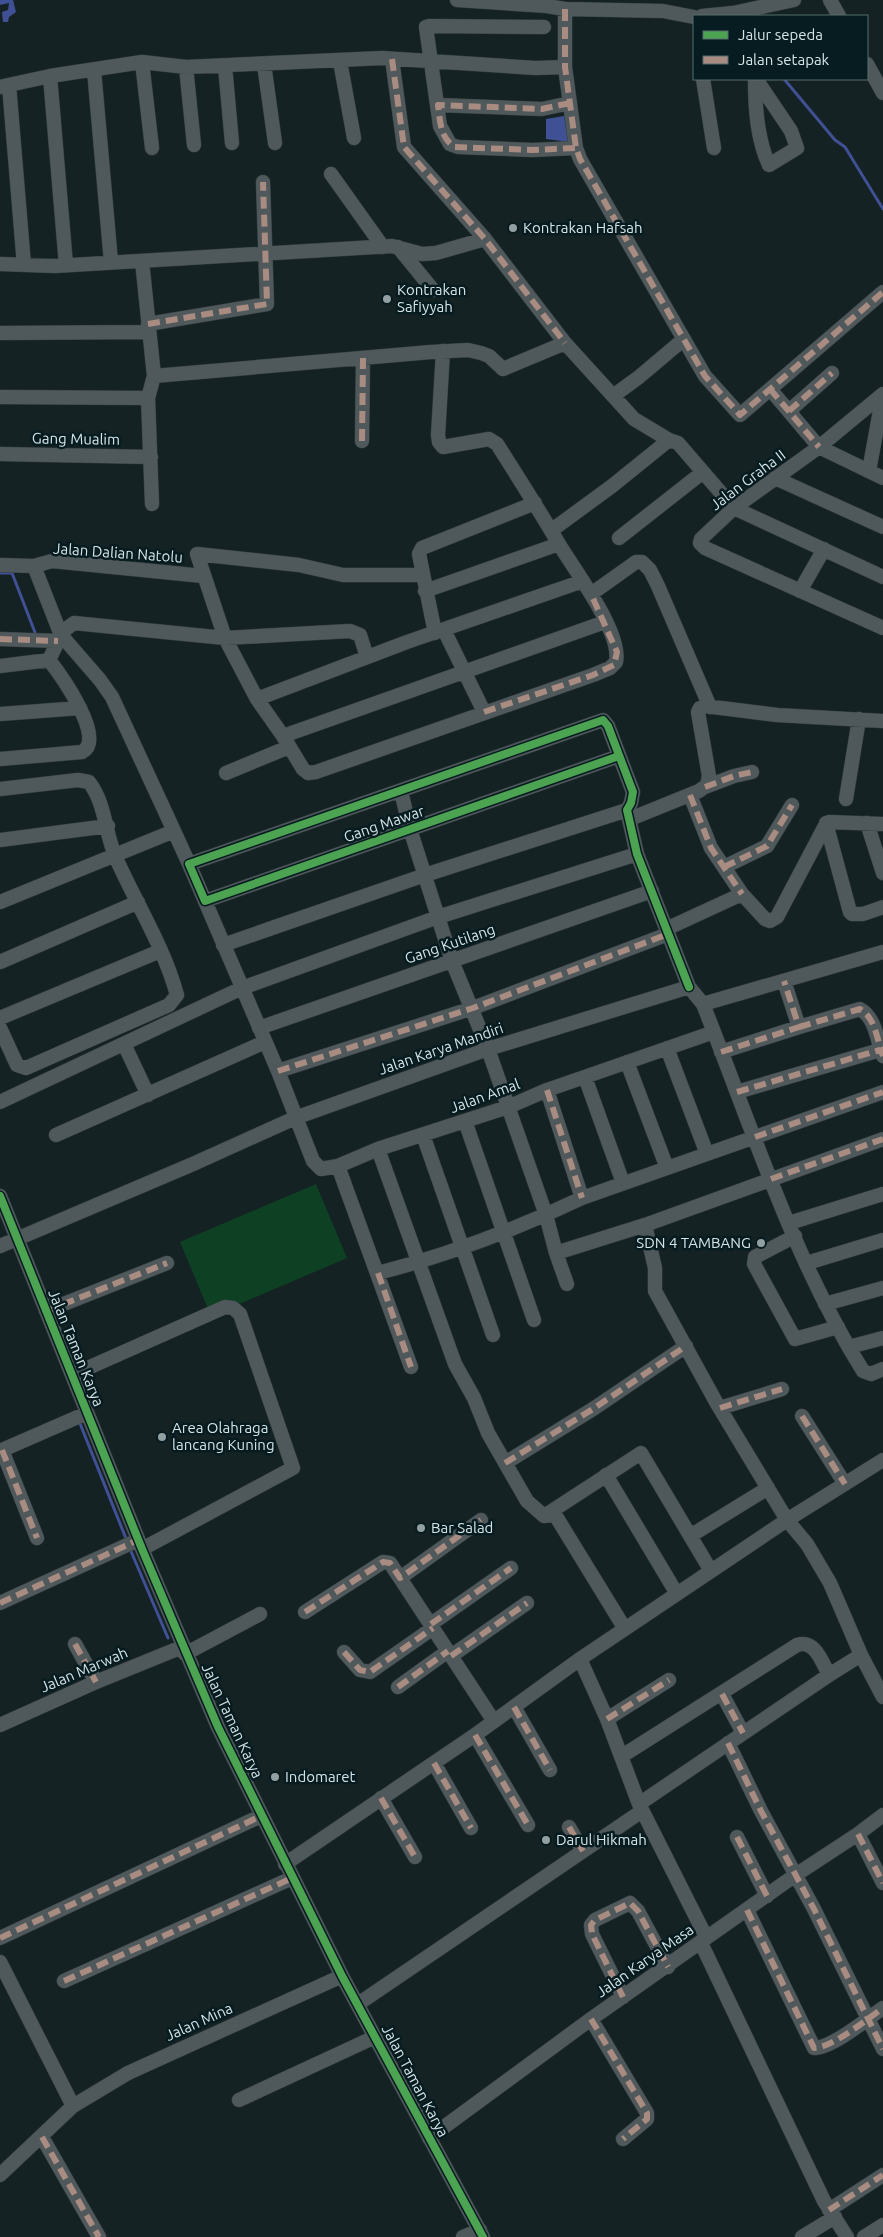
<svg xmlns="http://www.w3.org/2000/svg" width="883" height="2237" font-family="Ubuntu,sans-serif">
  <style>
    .green { fill: #0e4124 }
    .water { fill: #405095 }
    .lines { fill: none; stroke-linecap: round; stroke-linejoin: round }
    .stream { stroke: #405095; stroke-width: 3 }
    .minor-casing { stroke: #353e40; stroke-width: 15 }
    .minor { stroke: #4f585a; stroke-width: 14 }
    .quiet { stroke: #a88b81; stroke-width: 6; stroke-dasharray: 12 6; stroke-linecap: butt }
    .cycleway-casing { stroke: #061c20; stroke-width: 11 }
    .cycleway { stroke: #4ca352; stroke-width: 8 }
    .poi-dot { fill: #92a0a2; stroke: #061c20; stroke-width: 2 }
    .labels { text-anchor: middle; stroke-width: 5; stroke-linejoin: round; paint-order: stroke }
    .poi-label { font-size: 15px; fill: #d6e4e6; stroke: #061c20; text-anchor: start }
    .street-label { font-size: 15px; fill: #d6e4e6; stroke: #061c20 }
  </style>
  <rect width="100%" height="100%" fill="#152224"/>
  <path class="green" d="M316,1184l31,74 -136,58 -31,-74z"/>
  <path class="water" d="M0,0h13l3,12 -7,5 -1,5h-5l-1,-10 6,-2 1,-7 -9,2z
    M564,116l5,26 -23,-3v-20z"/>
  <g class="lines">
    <path class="stream" d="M784,79l51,61 10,7 38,62
      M0,573h12l24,62
      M79,1421l48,120
      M130,1549l38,89"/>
    <g class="minor-casing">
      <path id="minor" d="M457,0l90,6 18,3 98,2 31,6
        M830,0l9,16
        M565,9v58l11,81 4,11 125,217 35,39 143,-123
        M702,16l31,-3 61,-13
        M544,27l-115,-1 -3,1 14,99 10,18 8,3 74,3 44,-2
        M392,59l12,88 81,92 80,104 69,76 35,21 9,3 56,65 149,69
        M340,61l14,77
        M142,62l10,86
        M264,64l11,79
        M867,64l16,29
        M225,66l7,77
        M186,67l8,78
        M94,70l17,192
        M50,76l16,189
        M703,79l11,69
        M755,79c0,29 2,60 14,86l28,-17 -6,-17 -35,-52
        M9,85l15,180
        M0,87l50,-11 92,-14 44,5 196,-9 154,10 29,-1
        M438,105l104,4 28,-6
        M331,174l52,73
        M398,247l35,43
        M0,264l55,2 337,-20 30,8 14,-1 49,-14
        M148,324l119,-20 -4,-122
        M0,333l149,-1
        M154,376l277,-24 37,-2 13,3 8,3 14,13 62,-26
        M770,389l49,58 64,31
        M883,394l-64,53 -85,61 -33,31 -1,4 5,5 178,80
        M613,396l26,-19 45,-38
        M0,397l148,1 6,-22 -12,-115
        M148,398l4,106
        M789,411l43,-38
        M362,441l1,-83
        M0,454l151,3
        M869,471l14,-77
        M775,478l108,49
        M552,530l60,-44 57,-46
        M619,538l84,-66
        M0,565l34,1 18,-5 151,15
        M422,575h-79l-44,-10 -102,-11 28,84 32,61 26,37 322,-114
        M425,591l134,-47
        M800,591l24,-42
        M591,594l45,-32h6l8,8 8,16 52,121
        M444,630l40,82
        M435,633l-16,-79 3,-6 113,-45
        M0,639l58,2
        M0,666l49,-6
        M257,699l150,-57 176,-61
        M0,714l80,-6
        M283,736l20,33 5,4 8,-1 277,-97 17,-7 6,-6c6,-30 -41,-91 -57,-118 -20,-34 -41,-67 -62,-100l-8,-5 -46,8 -4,-5 -1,-7 5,-84
        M619,756l-414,145 -16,-37 414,-144 5,6 25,66 -2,11 -4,7 10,44 52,133
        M0,759l82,-7c25,-13 -22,-78 -33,-92l12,-25 -27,-69
        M226,773l63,-26
        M705,787l29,-11 18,-4
        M0,789l78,-9 11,2c17,22 16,52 27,76 20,45 48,89 61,137l-8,10 -143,63 -9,-3 -17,-37
        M401,791l9,38 42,132 36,88 58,166 10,38 11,31
        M690,795l21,53 31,46 23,25 5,2 7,-4 49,-93 3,-2 54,2
        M846,799l13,-80
        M630,819l69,-28 8,-6 2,-9 -11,-64 2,-4 5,-2 72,9 106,6
        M826,823l24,89 2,2h11l20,-7
        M867,823l16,50
        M174,831l-62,-134 -12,-17 -39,-45 5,-6 8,-6 151,15 125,-7 10,4 7,22
        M0,840l108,-14
        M724,867l43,-21 25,-41
        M205,901l73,170 35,90 8,8 17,-3 40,-17 130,-42 39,-17 167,-58
        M0,902l174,-71 15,33
        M666,929l76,-35
        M223,945l202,-70 202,-65
        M0,962l138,-60
        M703,1004c48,121 91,257 160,367l8,3 12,-5
        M0,1018l160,-67
        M799,1027l61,-18c16,9 17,32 23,47
        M259,1028l393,-137
        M124,1044l24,51
        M667,1048l40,106
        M721,1052l78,-25 -15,-46
        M627,1062l40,106
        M278,1071l195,-63 195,-74
        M585,1077l38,106
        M547,1090l35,108
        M737,1092l143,-42
        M0,1102l242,-114 196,-71 199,-63
        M465,1121l69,199
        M56,1135l209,-93
        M423,1135l70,200
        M378,1149l77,215 19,34 14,35 39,68 17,15 9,-1 4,3 68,111
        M338,1166l73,201
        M0,1196l142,353 76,178 124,249 141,261
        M789,1223l94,-29
        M645,1225l10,43v23l61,111 71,118 20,24 23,39 31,72 22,42
        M795,1236l-40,21 -1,7 41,75 43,-12
        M0,1246l193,-82 102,-46 193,-69 201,-62 14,17 180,-52
        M556,1253l89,-28 238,-86
        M807,1263l76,-23
        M378,1273c70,-18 139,-44 204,-75l301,-106
        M825,1304l58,-16
        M46,1311l121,-48
        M849,1347l34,-9
        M72,1375l153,-68 8,1 7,6 53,154 -151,81
        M720,1408l62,-19
        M802,1416l43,68
        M2,1450l35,88
        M0,1451l87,-38
        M505,1463l88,-54 93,-63
        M606,1475l71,119
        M544,1516l97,-63 70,118
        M690,1536l78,-48
        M400,1578l93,142
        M0,1603l138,-63
        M305,1612l78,-50 7,1 10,15 81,-58
        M431,1624l80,-56
        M75,1644l21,38
        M344,1652l16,18 10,2 63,-44
        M185,1654l75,-40
        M451,1656l76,-53
        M580,1659l27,60 32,85 67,133
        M398,1687l50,-36
        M722,1694l21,39
        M514,1707l36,63
        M607,1719l62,-39
        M0,1725l96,-43 86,-35
        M475,1735l53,90
        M728,1743l33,68 53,98 69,140
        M622,1756l175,-111c18,-6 25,17 32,30
        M434,1763l37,65
        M381,1798l34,59
        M639,1804l190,-129 32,-20
        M569,1827l14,24
        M858,1834l25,49
        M737,1837l30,59
        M285,1864l190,-129 105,-76 207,-139 96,-60
        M747,1910l67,138c18,0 53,-29 69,-40
        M0,1938l261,-122
        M701,1943l123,258 23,36
        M0,1962l73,144
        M64,1981l228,-103
        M623,1997l-31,-63 -1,-9 4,-5 35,-17 8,8 30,56
        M358,2004l284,-193
        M591,2019l56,94v6l-24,20
        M239,2100l136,-63
        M42,2137l57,100
        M429,2138l162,-119 206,-145 61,-40 25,-19
        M0,2175l73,-69 55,-33 214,-97
        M829,2210l54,-35
        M463,2237l17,-7
        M802,2237l33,-20
        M864,2237l19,-12"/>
    </g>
    <use href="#minor" class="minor"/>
    <path class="quiet" d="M565,9v58l11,81 4,11 125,217 35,39 143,-123
      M392,59l12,88 81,92 80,104
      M570,103l-28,6 -104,-4c2,15 2,34 17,42l77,3 44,-2
      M148,324l119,-20 -4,-122
      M770,389l49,58
      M789,411l43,-38
      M362,441l1,-83
      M0,639l58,2
      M484,712l109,-37 21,-10 3,-13 -26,-58
      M705,787l29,-11 18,-4
      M690,795l21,53 31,46
      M724,867l43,-21 25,-41
      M799,1027l61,-18c16,9 17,32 23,47
      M721,1052l78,-25 -15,-46
      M278,1071l195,-63 195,-74
      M547,1090l35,108
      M737,1092l143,-42
      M755,1137l128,-45
      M771,1179l112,-40
      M378,1273l33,94
      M46,1311l121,-48
      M720,1408l62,-19
      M802,1416l43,68
      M2,1450l35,88
      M505,1463l88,-54 93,-63
      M0,1603l138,-63
      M305,1612l78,-50 7,1 10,15 81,-58
      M431,1624l80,-56
      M75,1644l21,38
      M344,1652l16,18 10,2 63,-44
      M451,1656l76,-53
      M398,1687l50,-36
      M722,1694l21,39
      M514,1707l36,63
      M607,1719l62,-39
      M475,1735l53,90
      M728,1743l33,68 53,98 69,140
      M434,1763l37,65
      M381,1798l34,59
      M569,1827l14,24
      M858,1834l25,49
      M737,1837l30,59
      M747,1910l67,138c18,0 53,-29 69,-40
      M0,1938l261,-122
      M64,1981l228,-103
      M623,1997l-31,-63 -1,-9 4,-5 35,-17 8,8 30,56
      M591,2019l56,94v6l-24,20
      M42,2137l57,100
      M829,2210l54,-35"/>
    <g class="cycleway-casing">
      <path id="cycleway" d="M619,756l-414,145 -16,-37 414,-144 5,6 25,66 -2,11 -4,7 10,44 52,133
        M0,1196l142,353 76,178 124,249 141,261"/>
    </g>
    <use href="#cycleway" class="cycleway"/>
  </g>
  <g class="poi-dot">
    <circle cx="513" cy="228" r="5"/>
    <circle cx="387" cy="299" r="5"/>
    <circle cx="761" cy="1243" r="5"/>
    <circle cx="162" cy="1437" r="5"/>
    <circle cx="421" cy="1528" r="5"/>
    <circle cx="275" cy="1777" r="5"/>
    <circle cx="546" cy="1840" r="5"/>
  </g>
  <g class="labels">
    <g class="poi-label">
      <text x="523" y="233">Kontrakan Hafsah</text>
      <text x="397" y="295">Kontrakan<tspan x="397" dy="17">Safiyyah</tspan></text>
      <text x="751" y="1248" text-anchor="end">SDN 4 TAMBANG</text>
      <text x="172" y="1433">Area Olahraga<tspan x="172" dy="17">lancang Kuning</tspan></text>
      <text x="431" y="1533">Bar Salad</text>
      <text x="285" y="1782">Indomaret</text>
      <text x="556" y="1845">Darul Hikmah</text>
    </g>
    <g class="street-label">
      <text transform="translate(76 439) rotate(1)" y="5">Gang Mualim</text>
      <text transform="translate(748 480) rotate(-37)" y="5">Jalan Graha II</text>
      <text transform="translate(118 553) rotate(4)" y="5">Jalan Dalian Natolu</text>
      <text transform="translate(384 824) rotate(-19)" y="5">Gang Mawar</text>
      <text transform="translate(450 944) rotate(-19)" y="5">Gang Kutilang</text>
      <text transform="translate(441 1049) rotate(-19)" y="5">Jalan Karya Mandiri</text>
      <text transform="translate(485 1096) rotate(-20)" y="5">Jalan Amal</text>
      <text transform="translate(76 1348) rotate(68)" y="5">Jalan Taman Karya</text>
      <text transform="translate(84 1670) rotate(-23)" y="5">Jalan Marwah</text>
      <text transform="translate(232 1721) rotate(65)" y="5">Jalan Taman Karya</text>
      <text transform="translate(645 1961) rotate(-35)" y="5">Jalan Karya Masa</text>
      <text transform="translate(199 2022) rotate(-24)" y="5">Jalan Mina</text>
      <text transform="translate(415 2081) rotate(62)" y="5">Jalan Taman Karya</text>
    </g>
  </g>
  <rect x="693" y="15" width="175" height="65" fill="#061c20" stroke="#596c6f"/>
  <rect x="703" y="31" width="25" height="8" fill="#4ca352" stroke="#596c6f"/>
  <text x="738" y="40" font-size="15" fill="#d6e4e6">Jalur sepeda</text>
  <rect x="703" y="56" width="25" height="8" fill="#a88b81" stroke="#596c6f"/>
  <text x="738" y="65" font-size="15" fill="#d6e4e6">Jalan setapak</text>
</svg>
